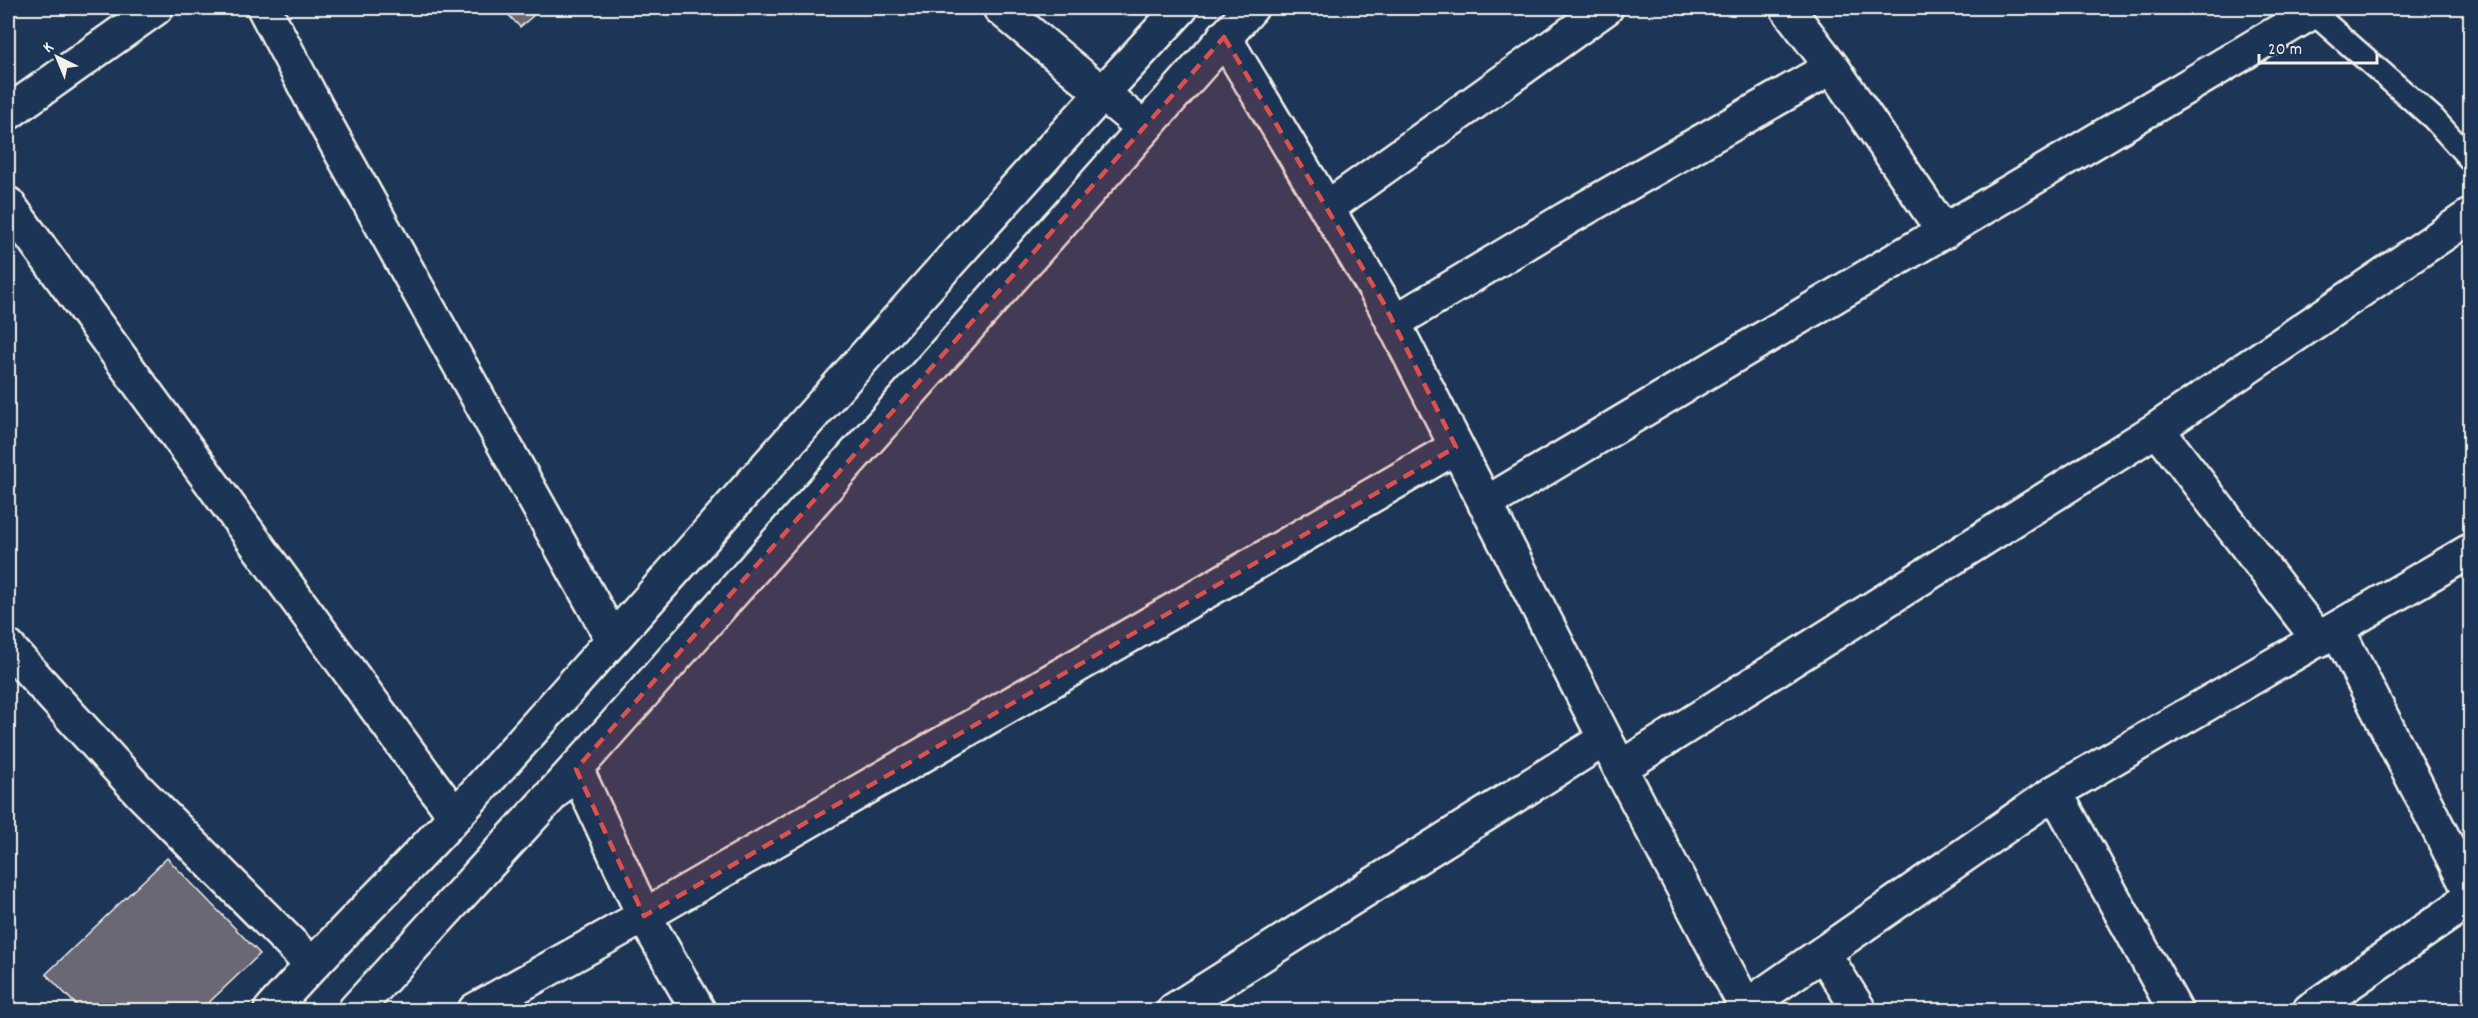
<svg xmlns="http://www.w3.org/2000/svg" width="2478" height="1018" font-family="Dekko,sans-serif">
  <style>
    .building { fill: #6a6775; stroke: #f4f1e8; stroke-width: 1.5 }
    .lines { fill: none; stroke-linecap: round; stroke-linejoin: round }
    .lane-casing { stroke: #f4f1e8; stroke-width: 27 }
    .street-casing { stroke: #f4f1e8; stroke-width: 38 }
    .secondary-casing { stroke: #f4f1e8; stroke-width: 38 }
    .lane { stroke: #1d3557; stroke-width: 22 }
    .street { stroke: #1d3557; stroke-width: 33 }
    .secondary { stroke: #1d3557; stroke-width: 33 }
    .marked { fill: #dc504e; fill-opacity: 0.2; stroke: #dc504e; stroke-width: 4.5; stroke-dasharray: 12 8; stroke-linejoin: round }
  </style>
  <rect width="100%" height="100%" fill="#1d3557"/>
  <filter id="ink" filterUnits="userSpaceOnUse"><feTurbulence type="fractalNoise" baseFrequency=".0167" numOctaves="2"/><feDisplacementMap in="SourceGraphic" scale="12" xChannelSelector="R" yChannelSelector="G"/><feConvolveMatrix kernelMatrix="1 2 1 2 8 2 1 2 1" color-interpolation-filters="sRGB"/></filter>
  <g filter="url(#ink)">
    <path class="building" d="M502,8h40l-22,19z
      M167,858l93,96 -59,56h-120l-35,-36z"/>
    <g class="lines">
      <g class="lane-casing">
        <path id="lane" d="M2308,8l125,110 37,41"/>
      </g>
      <g class="street-casing">
        <path id="street" d="M264,8l51,97 297,533
          M1000,8l144,120
          M1787,8l45,59 112,165
          M1224,37l159,265 237,466 126,239
          M8,113l148,-105
          M8,204l447,612
          M1327,208l279,-200
          M1393,323l173,-104 266,-152
          M2157,429l162,211
          M1485,504l834,-496
          M2337,629l133,262
          M8,647l131,144 172,173
          M1620,768l537,-339 313,-213
          M576,769l68,147 54,94
          M2055,792l120,218
          M1824,954l35,56
          M475,1010l169,-94 812,-469
          M1174,1010l431,-271
          M1741,1010l314,-218 415,-241
          M2310,1010l146,-101 14,-15"/>
      </g>
      <g class="secondary-casing">
        <path id="secondary" d="M271,1010c60,-68 126,-130 187,-197 241,-268 478,-541 723,-805
          M355,1010l236,-258 660,-744"/>
      </g>
      <use href="#lane" class="lane"/>
      <use href="#street" class="street"/>
      <use href="#secondary" class="secondary"/>
    </g>
  </g>
  <path class="marked" d="M1224,37l159,265 73,145 -812,469 -68,-147z"/>
  <rect width="2478" height="1018" fill="none" stroke="#1d3557" stroke-width="30"/>
  <rect x="15" y="15" width="2448" height="988" fill="none" stroke="#f4f1e8" stroke-width="2" filter="url(#ink)"/>
  <g transform="translate(57 57) rotate(317)" stroke="#1d3557" stroke-width="4.5" paint-order="stroke">
  <path d="M0-4.5L10 22L0 15L-10 22Z" fill="#f4f1e8"/>
  <text y="-9" font-size="16" font-weight="bold" text-anchor="middle" fill="#f4f1e8">K</text>
  </g>
  <path d="M2259 54v9h118v-9" fill="none" stroke="#f4f1e8" stroke-width="3"/>
  <text x="2268" y="54" font-size="18" fill="#f4f1e8" stroke="#1d3557" stroke-width="4.5" paint-order="stroke">20 m</text>
</svg>
